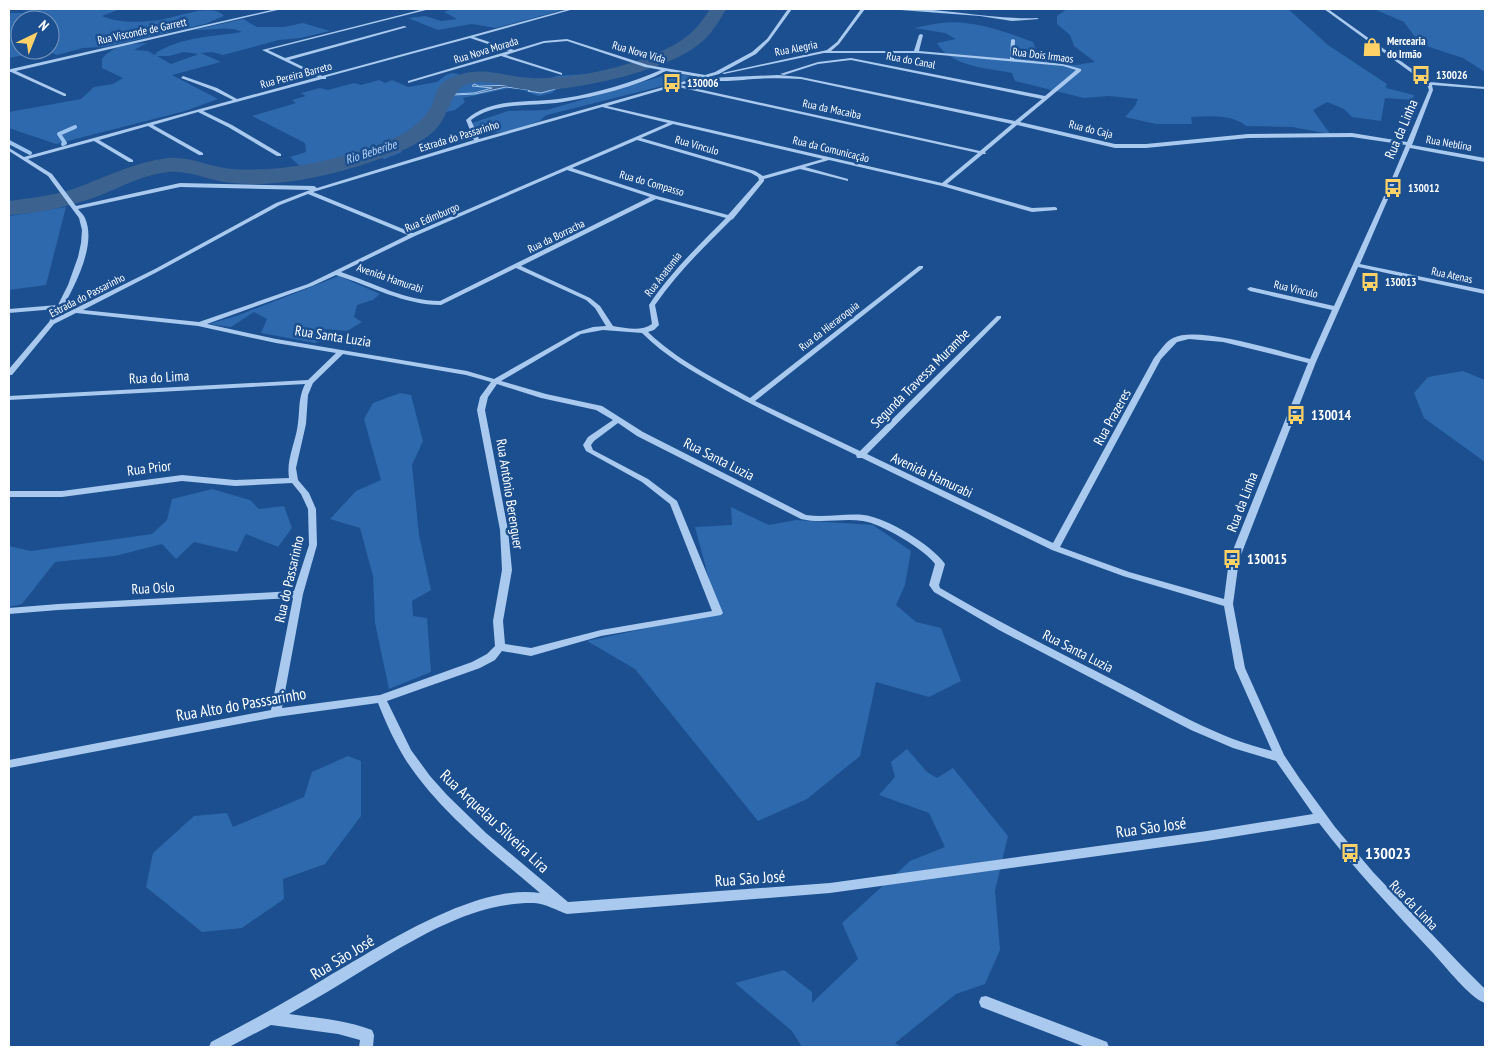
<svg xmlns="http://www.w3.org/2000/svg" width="1494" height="1056" font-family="'PT Sans Narrow',sans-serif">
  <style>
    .green { fill: #2e69ad; fill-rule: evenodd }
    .water { fill: #3c6290; stroke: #9cc4f0 }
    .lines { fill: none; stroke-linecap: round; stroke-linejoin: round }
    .stream { stroke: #9cc4f0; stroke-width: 4 }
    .river { fill: #3c6290; fill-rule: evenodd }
    .minor { fill: #a9c9ee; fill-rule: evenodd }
    .labels { text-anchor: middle; stroke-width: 5; stroke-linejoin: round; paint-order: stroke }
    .far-street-label { font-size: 11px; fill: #fff; stroke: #1b4f8f }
    .far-poi-label { font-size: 11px; font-weight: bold; fill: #fff; stroke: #1b4f8f; text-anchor: start }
    .far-water-label { font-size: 12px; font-style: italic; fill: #b5d3f5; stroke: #1b4f8f }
    .street-label { font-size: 14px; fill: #fff; stroke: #1b4f8f }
    .poi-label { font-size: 14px; font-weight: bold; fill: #fff; stroke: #1b4f8f; text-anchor: start }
    .near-street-label { font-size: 16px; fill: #fff; stroke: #1b4f8f }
    .near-poi-label { font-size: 16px; font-weight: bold; fill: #fff; stroke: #1b4f8f; text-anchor: start }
  </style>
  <rect width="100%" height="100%" fill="#1b4f8f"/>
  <path class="green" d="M29,9h91l-18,7c18,8 40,6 58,4 16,-2 52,-18 64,-4l-19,8 -101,23 -21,1 -26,7 -11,-4 -37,7v-45h14zM20,20h30v30h-30z
    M452,9h114l-70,19 -24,-4 -34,6 -30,-12 17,-2 16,5 16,-2 -13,-7z
    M1067,9h221l40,36 59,39 -1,4 28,7 -1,5 -28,-2 -4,23 -29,-4 -8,-8 -17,-7 -14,8 17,24 -38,-7 -46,-1c-13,-12 -38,-10 -55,-9l1,7h-36l-31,-7 10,-11 3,-7 -29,-3 -25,2 -69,-17 -3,-8c-24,-5 -61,-6 -75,-30l19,-4 -11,-6 -31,-5c9,-2 18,-4 27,-5 29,-4 66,9 92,19l6,16 37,7 19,-3 -21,-16 -4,-11 -13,-11v-8z
    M1374,9h111v63l-22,-14 -43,-14 -16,-22z
    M243,19l14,8h27l19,-4 27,8 -30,7 -21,2 -56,15 -11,-3 -11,1 20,9 -49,13 46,24 -33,12 -129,33 -47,-16v-16l72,-13 13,-12 19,-3 10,-6 -21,-10v-9c11,-14 28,-15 45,-16l-13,7 14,1 7,4 2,-3c29,-16 54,-15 85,-20 -14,-7 -31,-1 -48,-2zM184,52l15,2 -28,10 -14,-8h12z
    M634,69l-68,16 -10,4 -4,4 -14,3 -23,-9 -52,11 2,4 -10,8 -13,3 -10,19 -33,17 3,3 -18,7 -8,-3 -17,7 -54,11 -4,-2v-5l-11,-10 16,-5 -1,-9 -53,-27 44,-13 -4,-3 14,-4 -5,-3 19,-5 8,2 26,-7 7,2 18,-5 6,3 7,-3 16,7 29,-5 9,-7 7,-2 16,4 31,-1 32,7 25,-7 45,-3c-22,6 -63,24 -85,12h-41l-3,1 19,2 -18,5 -22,1 -3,5 4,-1 -1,-3 23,-1 31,-7h10l25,6 74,-21z
    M680,74l9,2 1,3 -143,36c-4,2 -6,6 -10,7 -18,8 -45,15 -63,7l-2,-6 36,-12 39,-1 119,-35z
    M66,207l-20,78 -37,5v-74z
    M339,276l41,18 -7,6 -16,5 -3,12 8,5 -15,9 -22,-2 2,9 -12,5 -54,-10 6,-14 -13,-7 -23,15 -22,-3 30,-9z
    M1463,371l22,9v82l-61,-44 -10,-25 14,-16z
    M400,393l11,2 12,46 -11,24 7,70 12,55 -19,11 1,15 14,2 4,54 -42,17 -14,-66 -2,-47 -13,-48 -30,-9 26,-28 25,-11 -17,-61 9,-16z
    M212,489l38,11 9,9 25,-3 8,22 -14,19 -32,-13 -9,18 -43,-10 -18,17 -14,-15 -47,12 -60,6 -33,42 -13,3v-61l22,5 121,-17 15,-14 5,-21z
    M731,507l38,18 27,-5 77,5 38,26 -6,34 -9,20 20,17 25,6 20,53 -32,16 -53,-15 -16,74 -53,43 -49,22 -123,-152 -48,-28 131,-28 -23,-86 37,-2z
    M907,749l20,23 10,6 16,-10 55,68 -13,55 5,59 -15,34 -29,10 -61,49 6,4h-99l-10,-16 -57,-48 49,-13 28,22v11l46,-44 -16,-36 68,-62 35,-14 -16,-34 -50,-18 16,-18 -4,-15z
    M348,756l13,5v55l-36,48 -42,15 1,20 -42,29 -40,4 -56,-45 7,-34 41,-37 33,-3 6,14 71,-30 8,-25z"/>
  <path class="water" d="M631,65l6,1 -96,27 -13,-2 2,-1 -24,-3 -31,7 -22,1 -1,4 -4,1 4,-6 22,-1 18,-5 -20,-2 2,-2 5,2 38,-1 5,3 23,1 29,-12 13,2z"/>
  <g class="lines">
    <path class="stream" d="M9,142l21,11
      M63,144l2,-1 -6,-9 16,-7"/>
    <path class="river" d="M710,9h16c-8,15 -18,30 -32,39 -35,24 -122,44 -164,42 -19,-1 -39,-11 -59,-7 -22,5 -20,32 -37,48 -14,13 -34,21 -52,27 -46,17 -102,30 -151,25 -21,-2 -41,-13 -62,-11 -24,2 -46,14 -68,23 -29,11 -61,18 -92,20v-14c21,-3 43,-5 64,-12 31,-11 61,-27 95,-31 22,-2 42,9 64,11 45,3 94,-6 136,-21 19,-6 42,-15 56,-31 18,-19 3,-34 38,-43 24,-7 45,3 69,4 44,2 110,-13 148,-36 13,-8 23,-20 31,-33z"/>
    <path class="minor" d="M276,9h6l-266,62 50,23v2h-2l-53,-24h-2v-2l2,-1z
      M424,9h6l-162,41 17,8 119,-32 3,1 -118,33 33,16 247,-67h5l-100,28 40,13 30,-9 23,-2 81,26 57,10 10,-3 37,-20 15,-13 21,-30h4l-23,32 -13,13 -37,20 -39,11 300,66 32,-27 -211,-45c-16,-1 -31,-1 -47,0 -13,1 -36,4 -47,0l2,-1 69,-3 23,2 214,44 27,-22 -191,-39 -33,4 -34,11 -4,-1 38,-12 33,-4 194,38 31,-26 -13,-4 -145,-13h-94l-100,21 -2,-1 105,-23 10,-8 24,-33h4l-26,35 -8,7h83l5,-16 2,-1 2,1 -4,16 91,8 1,-19 2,-1 2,1 -1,19 49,5 18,5v2l-61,51 95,22h31l102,-10 104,-1 55,9 22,-52 -2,-6 -103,-75h4l102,73 55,5v2l-53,-4 1,5 -21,55 73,13v4l-75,-14 -50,116 125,26v4l-127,-27 -42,95 -77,198 -6,44 12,64 39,87 16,24 35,48 38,45 88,93 24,24v14c-15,-5 -40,-37 -52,-50 -39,-42 -79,-84 -114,-130l-112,18 -377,52 -263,21c-11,-4 -21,-10 -33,-11 -60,-1 -116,34 -166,64 -26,16 -52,32 -79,47 28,4 57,6 83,16l2,5 -1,12h-14l1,-7 -22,-6 -67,-9 -42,22h-20l2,-5c39,-20 76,-41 113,-63 55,-32 151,-96 216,-86 -47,-40 -98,-79 -133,-131 -12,-19 -21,-39 -29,-59l-102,14 -267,51v-8l262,-50 22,-112 -235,12 -49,4v-6l49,-4 236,-13 15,-46 -1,-36 -7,-15 -9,-11 -57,3 -53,-5 -120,16h-53v-6h53l120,-16 53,5 54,-2c-3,-19 7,-36 9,-55 2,-15 0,-24 7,-39l-296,16v-4l299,-16 28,-27 -60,-10 -78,-17 -122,-13 -22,11 -42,51h-3v-6l40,-47 7,-13 -47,4v-4l49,-4 10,-20 10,-28 3,-14 1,-13 -3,-12 -31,-42 -39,-25v-3l15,9 209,-57 -20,-10 -32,-12 2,-2 34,12 20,11 81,-22 -56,-27zM470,38l39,13 -101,30v2l93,-27 61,19v-2l-56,-18 38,-12 23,-2 78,26 16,3c-31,13 -63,23 -96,28 -32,6 -73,-2 -99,22l8,20 -157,48 -3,-2 -134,-3 -104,23 -24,-32 -24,-15 66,-18 35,21h4v-2l-34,-20 49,-14 51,29h4v-2l-50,-28 45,-13 30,15 49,29h4v-2l-49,-29 -29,-14 119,-32h4v-2zM666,71l33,6 -220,62 -8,-19c26,-19 61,-13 92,-18 35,-6 72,-15 103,-31zM676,86l2,1 300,66 -36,30 -335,-77zM602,107l66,16 -255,110 -100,-41 166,-50zM673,124l150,35 -60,17 -8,-5 -114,-33zM1017,125l98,23h31l102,-10 104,-1 54,8 -16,38 -56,123 -84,-19 -3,2 3,2 82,19 -22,49c-29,-7 -112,-34 -137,-21 -8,4 -13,13 -19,20l-101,185 -186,-89 134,-136v-2h-4l-137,135 -105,-50 168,-133v-2h-4l-169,132c-36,-20 -73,-38 -102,-66l6,-2 5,-5 -4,-20c22,-32 49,-58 76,-85l2,-1 31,-38v-2l36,-10 48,12v-2l-43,-12 24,-7 113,26 90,26 25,-2v-2l-2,-1 -23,1 -85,-24 36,-30h3l-1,-2zM637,140l114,33 7,4 1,3 -31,35 -71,-19 -85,-28zM567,170l83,27 -210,104c-35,0 -66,-18 -99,-29l74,-36zM180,187l130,3 -34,13 -121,66 -97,48c13,-25 40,-70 27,-99 -1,-3 -5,-6 -7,-9zM308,194l100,41 -100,49 -109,38 -116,-12 76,-39 121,-66zM656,199l70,19c-28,28 -55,54 -77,87l3,19c-11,8 -26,4 -39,2l-13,-20 -10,-8 -69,-32zM516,268l70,32 9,8 11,18 -13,1 -16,5 -83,47 -27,-8 -191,-32 -69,-15 105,-38 24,-11c35,11 68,30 105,30zM603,330l39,3c23,23 50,38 78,54 44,25 91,46 136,68l1,3h5l190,92 71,26 101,30 11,62 37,83c-55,-13 -104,-43 -153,-68 -60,-31 -121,-61 -179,-95l-1,-3 6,-21c-13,-19 -58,-46 -81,-49 -19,-2 -38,3 -58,0l-163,-83 -41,-26 -56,-12 -45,-13 80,-47zM1189,339l34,3 85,21 -79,197 -5,39 -95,-27 -69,-25 101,-188 16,-17zM343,354l123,21 25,7 -11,15 -3,13 23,120 2,40 -9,51 2,25 -8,8 -15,8 -92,33 -98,13 21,-114 14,-49 -1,-36 -7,-16 -11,-13 -2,-12 10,-44 2,-29 5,-12zM497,384l44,14 55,12 17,10 -25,17 -5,8 3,6 56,31 28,22 42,107 -111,19 -70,18 -26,-4 -2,-23 9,-51 -4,-40 -23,-120 3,-13zM618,423l19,13 164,83c21,5 41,-1 62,2 17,2 63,29 72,43l-6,21 5,7 65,38 192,100 42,18 43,13 37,53 -106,17 -377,52 -262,19 -82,-69 -39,-38 -17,-19 -19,-26 -24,-49 93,-33 15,-8 7,-9 29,5 70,-20 120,-21 2,-2 -46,-112 -29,-22 -55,-29 -2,-5 3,-4z
      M887,9c50,-3 100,11 150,9l2,1 -27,2 -32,-5z
      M986,996l121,46 2,5h-24l-104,-40 -2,-5 2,-5z"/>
  </g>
  <defs>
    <g id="shop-bare" transform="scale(1.5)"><path d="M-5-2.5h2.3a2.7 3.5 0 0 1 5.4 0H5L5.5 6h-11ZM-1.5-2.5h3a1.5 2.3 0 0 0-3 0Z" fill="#ffd166" stroke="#1b4f8f" stroke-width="2.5" paint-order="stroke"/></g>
    <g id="bus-bare" transform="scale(1.5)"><path d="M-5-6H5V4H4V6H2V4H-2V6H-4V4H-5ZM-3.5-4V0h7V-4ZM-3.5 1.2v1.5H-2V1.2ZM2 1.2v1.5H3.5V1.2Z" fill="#ffd166" stroke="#1b4f8f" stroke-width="2.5" paint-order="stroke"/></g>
  </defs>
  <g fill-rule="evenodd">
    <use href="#shop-bare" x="1372" y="47"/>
    <use href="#bus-bare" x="1421" y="75"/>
    <use href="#bus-bare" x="672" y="83"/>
    <use href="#bus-bare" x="1393" y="188"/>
    <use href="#bus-bare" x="1370" y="282"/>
    <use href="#bus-bare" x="1296" y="415"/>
    <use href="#bus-bare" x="1232" y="559"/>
    <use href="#bus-bare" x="1350" y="853"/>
  </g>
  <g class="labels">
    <g class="far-street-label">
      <text transform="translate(142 31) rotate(-12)" y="4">Rua Visconde de Garrett</text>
      <text transform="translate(796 48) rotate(-11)" y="4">Rua Alegria</text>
      <text transform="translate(486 50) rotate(-17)" y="4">Rua Nova Morada</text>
      <text transform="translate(639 52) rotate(16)" y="4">Rua Nova Vida</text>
      <text transform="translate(1043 55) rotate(7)" y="4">Rua Dois Irmaos</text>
      <text transform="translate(911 60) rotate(11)" y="4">Rua do Canal</text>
      <text transform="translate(296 75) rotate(-15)" y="4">Rua Pereira Barreto</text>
      <text transform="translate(832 109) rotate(12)" y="4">Rua da Macaiba</text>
      <text transform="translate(1091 129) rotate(14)" y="4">Rua do Caja</text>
      <text transform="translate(459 136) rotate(-17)" y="4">Estrada do Passarinho</text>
      <text transform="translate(1449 143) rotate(10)" y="4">Rua Neblina</text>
      <text transform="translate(697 145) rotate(16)" y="4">Rua Vinculo</text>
      <text transform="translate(831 149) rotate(14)" y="4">Rua da Comunicação</text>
      <text transform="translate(652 183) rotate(16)" y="4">Rua do Compasso</text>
      <text transform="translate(432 217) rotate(-23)" y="4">Rua Edimburgo</text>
      <text transform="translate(556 236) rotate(-26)" y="4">Rua da Borracha</text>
      <text transform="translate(663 274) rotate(-52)" y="4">Rua Anatomia</text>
      <text transform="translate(1452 275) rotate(12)" y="4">Rua Atenas</text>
      <text transform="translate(390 278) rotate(19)" y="4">Avenida Hamurabi</text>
      <text transform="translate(1296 289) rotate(13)" y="4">Rua Vinculo</text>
      <text transform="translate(87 295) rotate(-27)" y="4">Estrada do Passarinho</text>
      <text transform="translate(829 326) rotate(-38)" y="4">Rua da Hieraroquia</text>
    </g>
    <g class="far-poi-label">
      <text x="1387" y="45">Mercearia<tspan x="1387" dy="13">do Irmão</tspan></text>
      <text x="1436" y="79">130026</text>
      <text x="687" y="87">130006</text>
      <text x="1408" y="192">130012</text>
      <text x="1385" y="286">130013</text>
    </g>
    <g class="far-water-label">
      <text transform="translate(371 152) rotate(-18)" y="4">Rio Beberibe</text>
    </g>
    <g class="street-label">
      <text transform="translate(1401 129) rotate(-67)" y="5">Rua da Linha</text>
      <text transform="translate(333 336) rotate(9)" y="5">Rua Santa Luzia</text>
      <text transform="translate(159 377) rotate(-3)" y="5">Rua do Lima</text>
      <text transform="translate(920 378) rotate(-45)" y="5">Segunda Travessa Murambe</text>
      <text transform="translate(1112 417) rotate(-61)" y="5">Rua Prazeres</text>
      <text transform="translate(719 459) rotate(27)" y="5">Rua Santa Luzia</text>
      <text transform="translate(149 468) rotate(-7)" y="5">Rua Prior</text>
      <text transform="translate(932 475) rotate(25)" y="5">Avenida Hamurabi</text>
      <text transform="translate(510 494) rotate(81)" y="5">Rua Antônio Berenguer</text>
      <text transform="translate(1242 502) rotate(-69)" y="5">Rua da Linha</text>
      <text transform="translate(289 579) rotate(-77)" y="5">Rua do Passarinho</text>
      <text transform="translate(153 588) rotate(-3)" y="5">Rua Oslo</text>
      <text transform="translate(1078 651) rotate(27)" y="5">Rua Santa Luzia</text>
      <text transform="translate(1414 905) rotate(46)" y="5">Rua da Linha</text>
    </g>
    <g class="poi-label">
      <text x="1311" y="420">130014</text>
      <text x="1247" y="564">130015</text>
    </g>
    <g class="near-street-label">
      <text transform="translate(241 704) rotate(-10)" y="6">Rua Alto do Passsarinho</text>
      <text transform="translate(495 821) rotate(43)" y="6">Rua Arquelau Silveira Lira</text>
      <text transform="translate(1151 827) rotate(-8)" y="6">Rua São José</text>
      <text transform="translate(750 878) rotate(-4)" y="6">Rua São José</text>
      <text transform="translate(342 957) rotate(-31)" y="6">Rua São José</text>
    </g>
    <g class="near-poi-label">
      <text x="1365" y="859">130023</text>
    </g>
  </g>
  <rect width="1494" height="1056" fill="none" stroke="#ffffff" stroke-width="20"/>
  <g transform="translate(35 35) rotate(43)"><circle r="24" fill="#1b4f8f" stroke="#7695bc"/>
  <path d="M0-4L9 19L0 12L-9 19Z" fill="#ffd166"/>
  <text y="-8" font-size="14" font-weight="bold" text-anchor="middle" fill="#ffffff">N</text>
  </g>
</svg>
